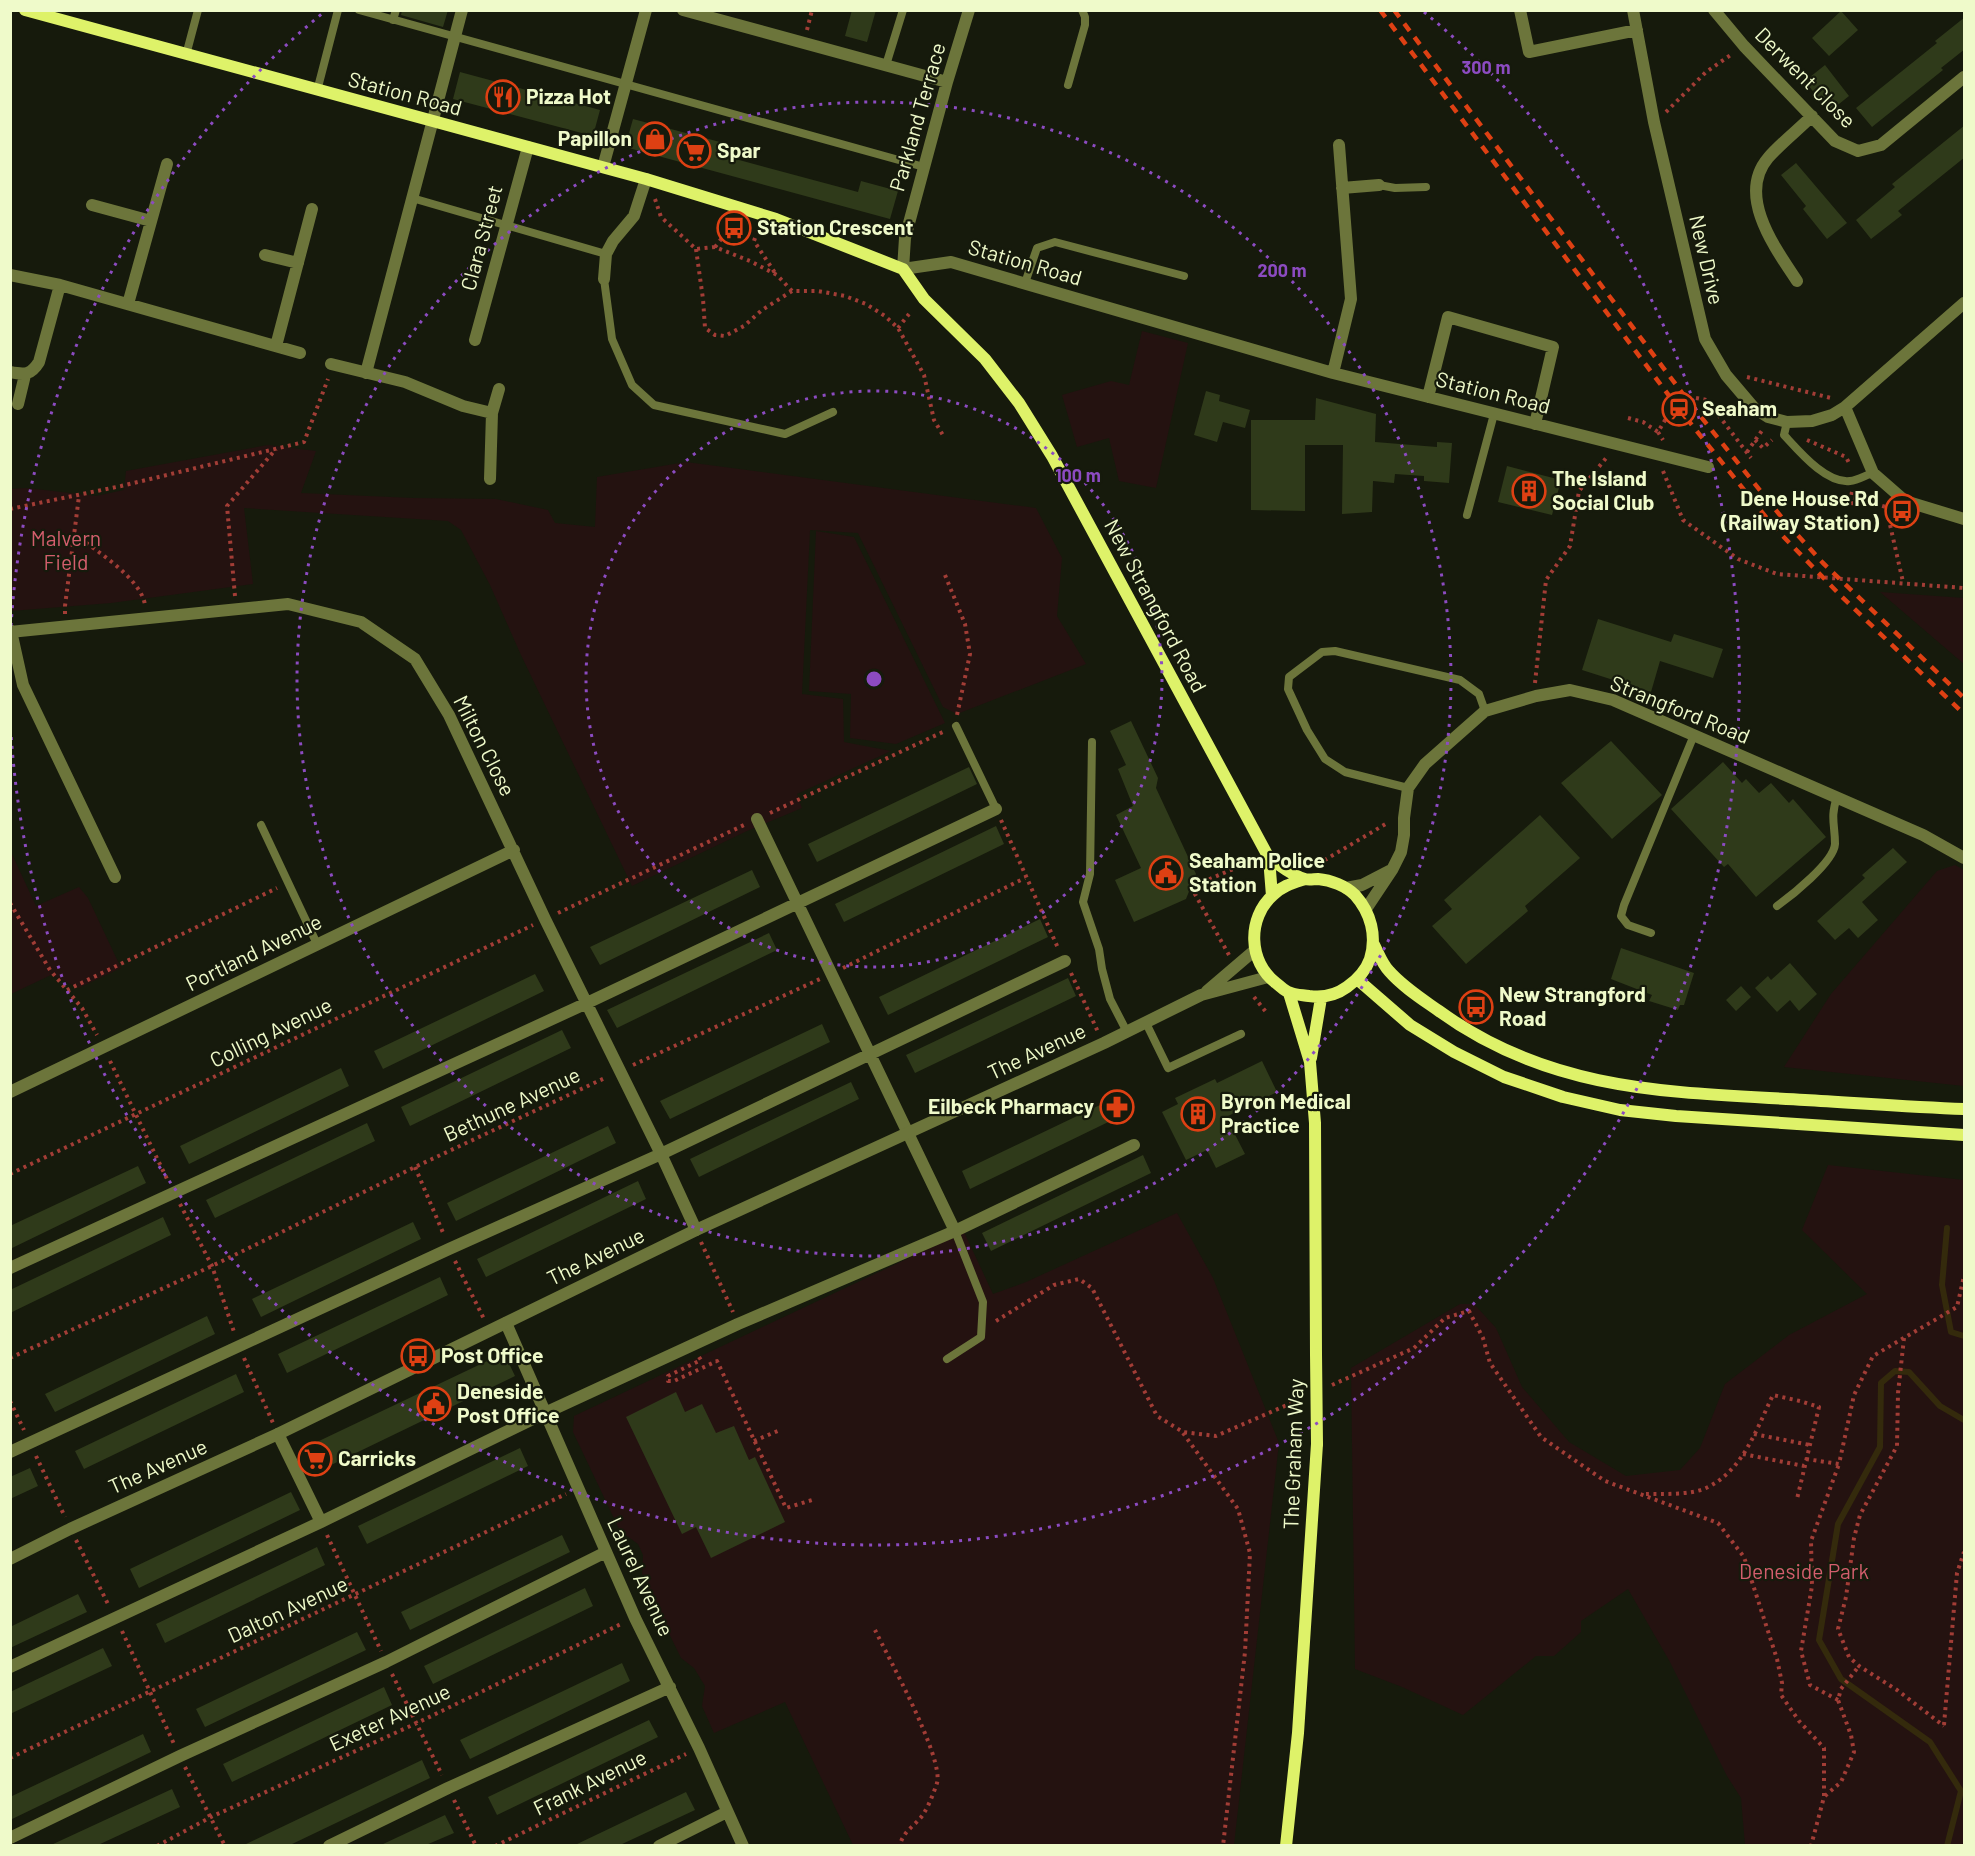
<svg xmlns="http://www.w3.org/2000/svg" width="1975" height="1856" font-family="Barlow,sans-serif">
  <style>
    .green { fill: #241210 }
    .lines { fill: none; stroke-linecap: round; stroke-linejoin: round }
    .stream { stroke: #342a0c; stroke-width: 6 }
    .building { fill: #2f3a1a }
    .path { stroke: #a23d36; stroke-width: 4; stroke-dasharray: 3 4.5; stroke-linecap: butt }
    .service { stroke: #6c753b; stroke-width: 8 }
    .minor { stroke: #6c753b; stroke-width: 12 }
    .tertiary { stroke: #6c753b; stroke-width: 12 }
    .secondary { stroke: #def269; stroke-width: 12 }
    .rail { stroke: #de4013; stroke-width: 4.5; stroke-dasharray: 9 8; stroke-linecap: butt }
    .secondary-bridge { stroke: #def269; stroke-width: 12 }
    .ring { fill: none; stroke: #8c4bc1; stroke-width: 3; stroke-dasharray: 3 6 }
    .labels { text-anchor: middle; stroke-width: 4.5; stroke-linejoin: round; paint-order: stroke }
    .street-label { font-size: 21px; fill: #effaca; stroke: #161a0c }
    .poi-label { font-size: 21px; font-weight: bold; fill: #effaca; stroke: #161a0c; text-anchor: start }
    .park-label { font-size: 21px; fill: #d35e6d; stroke: #161a0c }
    .centre { fill: #8c4bc1; stroke: #161a0c; stroke-width: 3 }
    .ring-label { font-size: 18px; text-anchor: middle; font-weight: bold; fill: #8c4bc1; stroke: #161a0c; stroke-width: 4.5; stroke-linejoin: round; paint-order: stroke }
  </style>
  <rect width="100%" height="100%" fill="#161a0c"/>
  <path class="green" d="M1142,331l46,12 -32,145 -37,-7 -10,-43 -32,9 -15,-52 49,-14 18,4z
    M268,445l48,6 -15,42 112,5 83,1 52,11 7,13 40,4 2,-50 89,-15 350,46 26,50 -5,58 29,48 -129,50 -14,-7 -85,-174 -48,-3 -8,164 41,5 1,43 47,9 -94,43 5,14 -55,23 -115,55 -111,-231 -31,-70 -29,-55 -13,-9 -204,-13 9,76 -142,19 -100,8v-122l16,-1 69,8 28,-6 2,-19z
    M816,531l38,6 91,186 -49,21 -46,-6 1,-44 -42,-3z
    M1880,592l84,6v66z
    M11,852l25,54 43,-19 9,11 33,70 -42,20 -28,-13 -40,19z
    M1955,865l9,5v216l-180,-19 47,-73 106,-123z
    M1828,1165l136,15v665h-219l-4,-47 -14,-22 -57,-114 -42,-73 -47,32v11l-27,24h-18l-73,59 -61,-28 -47,-18 -4,-301 109,-64h14l22,24 26,59 47,55 57,34 54,-6 20,-22 25,-64 64,-49 78,-41 -65,-64z
    M1177,1213l36,65 66,165 -45,402h-381l-68,-143 -71,31 -12,-27 3,-20 -11,-18 -13,-10 -39,-80 1,-23 -5,-11 -18,-13 -47,-99 1,-16 390,-184 29,62 33,-12z"/>
  <g class="lines">
    <path class="stream" d="M1947,1228l-5,57 9,47 13,4
      M1947,1846l14,-55 -31,-49 -89,-63 -22,-39 19,-116 42,-77 1,-64 14,-12 14,1 31,34 24,14"/>
  </g>
  <path class="building" d="M402,10h46l-5,17 -42,-12z
    M852,10h24l-9,32 -22,-6z
    M1841,11l17,19 -29,26 -17,-18z
    M1965,17v32l-24,19 2,2 -71,57 -16,-19 81,-65 -2,-2z
    M1825,65l24,31 -20,16 -24,-31z
    M460,72l140,38 -7,26 -140,-37z
    M633,119l87,23 -3,12 141,38 3,-11 37,10 -8,28 -265,-72z
    M1965,125v32l-67,54 4,4 -31,24 -15,-19 39,-33 -3,-3z
    M1796,163l51,60 -20,16 -24,-30 3,-3 -25,-31z
    M1206,391l14,4 -1,6 31,9 -5,18 -22,-6 -6,20 -23,-7z
    M1316,398l60,16 -1,28 62,5v-5l15,1 -3,40 -25,-2v-5l-29,-2 -1,9 -21,-2 -1,31 -30,2 1,-69h-38v66l-54,-1v-90h64z
    M1507,466l54,14 -9,35 -54,-13z
    M1598,619l73,23 3,-8 49,15 -10,29 -53,-17 -9,31 -69,-22z
    M1131,721l27,57 -2,10 40,86 -10,25 -52,23 -19,-42 26,-12 -25,-53 17,-9 -15,-37 8,-4 -16,-34z
    M1611,741l51,54 -50,44 -51,-56z
    M1723,762l19,21 4,-4 13,14 12,-10 18,20 4,-4 33,38 -70,60 -28,-33 -4,3 -53,-58z
    M969,767l8,17 -160,78 -9,-18z
    M1540,815l40,43 -55,48 3,5 -62,53 -34,-38 20,-17 -8,-9z
    M996,826l8,18 -160,78 -9,-18z
    M1893,848l14,14 -45,40 16,18 -20,18 -9,-10 -14,12 -18,-19 48,-43 -3,-3z
    M752,870l8,17 -160,78 -10,-18z
    M1040,919l8,18 -160,78 -9,-18z
    M769,933l8,17 -160,78 -10,-18z
    M1621,948l73,25 -10,32h-4l-2,5 -29,-9 3,-6 -41,-16z
    M1790,963l27,31 -18,17 -9,-11 -13,12 -22,-24 13,-12 3,4z
    M535,974l9,17 -161,78 -9,-18z
    M1068,978l8,18 -161,77 -9,-18z
    M1741,986l10,11 -15,14 -10,-11z
    M822,1024l8,18 -160,77 -10,-18z
    M562,1030l9,18 -161,78 -9,-19z
    M1262,1061l15,31 -51,25 19,37 -29,14 -9,-18 -21,10 -24,-48 16,-8 -3,-6 40,-19 2,4z
    M341,1068l8,18 -160,78 -9,-18z
    M851,1082l8,17 -160,78 -9,-18z
    M1123,1094l8,17 -161,78 -8,-18z
    M367,1123l8,18 -160,77 -9,-18z
    M608,1126l8,17 -160,78 -9,-18z
    M1143,1155l8,18 -160,78 -9,-18z
    M138,1166l8,17 -136,66v-23z
    M638,1181l8,18 -160,78 -9,-18z
    M163,1217l8,18 -161,78v-23z
    M413,1222l8,17 -160,78 -9,-18z
    M440,1277l8,18 -161,78 -9,-19z
    M207,1316l8,18 -160,78 -10,-18z
    M504,1353l11,23 -186,90 1,2 -18,8 -12,-26z
    M236,1374l8,18 -160,77 -9,-18z
    M676,1392l9,20 17,-8 14,29 18,-7 15,34 6,-3 30,65 -74,36 -15,-31 -14,7 -56,-117z
    M520,1448l8,18 -161,78 -9,-18z
    M30,1468l8,18 -28,13v-22z
    M291,1492l9,18 -161,78 -9,-19z
    M562,1535l8,17 -160,78 -9,-18z
    M317,1547l8,18 -160,78 -9,-19z
    M585,1588l8,18 -160,78 -9,-18z
    M78,1594l9,18 -77,36v-21z
    M357,1632l9,18 -161,77 -9,-18z
    M103,1648l9,18 -102,48v-22z
    M622,1663l8,18 -160,78 -10,-19z
    M384,1687l8,18 -160,77 -9,-18z
    M649,1720l9,17 -161,78 -9,-18z
    M143,1734l8,18 -141,68v-23z
    M422,1760l8,18 -140,67h-46z
    M172,1789l8,18 -82,38h-47z
    M686,1792l9,18 -75,35h-45z
    M445,1815l9,18 -28,12h-45z"/>
  <g class="lines">
    <path class="path" d="M807,30l5,-20
      M1666,112l40,-40 26,-18
      M655,199l6,18 35,32 19,-2 35,14 27,14 15,16h26l27,5 21,8 19,12 13,12 26,47 10,45 10,17
      M755,238l-1,3 21,32
      M715,247l15,-19
      M696,249l7,50 2,29 10,7 10,1 19,-10 18,-16 30,-19
      M898,328l11,-14
      M1747,377l84,21
      M1696,398l11,2 44,58
      M1628,418l15,4 15,10 13,-22
      M1658,432l5,8
      M1755,440l8,8 9,-8
      M1807,440l39,17 4,8
      M1747,452l16,-23
      M1663,471l20,49 55,39 39,15 187,14
      M1862,491l12,11
      M1852,492l-1,5 35,10 17,75
      M1850,503l19,1
      M10,509l111,-23 183,-44 24,-63
      M74,534c21,16 67,44 71,71
      M945,575l20,49 5,30 -13,61
      M235,596l-8,-90 49,-57
      M65,614v-8l14,-110
      M1535,683l11,-103 24,-34 9,-55 28,-34
      M770,813l175,-82
      M1001,820l57,128
      M1318,864l71,-42
      M10,903l40,67 32,38 15,27
      M558,913l186,-88
      M1229,955l-38,-68 54,-23
      M843,968l182,-90
      M1071,973l27,59
      M67,990l210,-102
      M1254,997l12,15
      M110,1061l58,120
      M633,1065l187,-86
      M415,1167l29,68
      M10,1174l523,-249
      M180,1204l32,62 22,66
      M701,1242l32,70
      M455,1261l29,58
      M996,1321l58,-36 25,-6 13,9 65,128 26,16 33,4 87,-38
      M1904,1338l-6,55 -1,53 -37,69 -6,23 -8,59 -8,32 11,28 10,9 38,24 47,36
      M699,1357l2,3 -33,16v5h6l43,-20 69,147 26,-8
      M10,1358l202,-92 203,-99 192,-90
      M244,1358l29,65
      M1332,1385l82,-37 31,-30 24,-7 14,27 7,25 51,74 64,44 113,42 26,34 33,102 5,24 -1,12 18,26 25,27v49l-13,49
      M10,1401l14,29
      M1183,1433l55,76 12,44 -5,99 -22,194
      M1754,1434l56,11
      M754,1441l26,-11
      M1743,1454l61,12
      M36,1456l29,61
      M1806,1459l33,5 15,-69 19,-39 84,-49 7,-31
      M1646,1494c17,0 45,1 60,-6 37,-17 50,-58 67,-93l27,6 19,6 -22,92
      M327,1535l54,116
      M76,1540l33,66
      M875,1630c13,27 69,128 62,153 -3,9 -8,22 -13,30 -7,12 -22,18 -24,33
      M122,1631l52,113
      M392,1674l50,101
      M1838,1700l-28,-15 -9,-34 11,-65 -1,-45 28,-77
      M1944,1725l13,-152 7,-21
      M10,1758l556,-264
      M185,1767l40,79
      M1825,1796l16,-14 13,-30 -3,-17 -13,-35 3,-11 18,-23
      M454,1800l22,46
      M157,1846l54,-29 206,-94 206,-100
      M495,1846l191,-92"/>
    <path class="service" d="M359,10l565,157
      M393,20l3,-10
      M186,55l12,-45
      M886,65l17,-55
      M1068,85l17,-60v-8l-3,-7
      M317,91l21,-81
      M1379,185l16,3 31,-1
      M412,198l194,56
      M604,279l8,60 20,46 22,20 131,29 48,-22
      M1025,283l12,-35 18,-6 129,34
      M1787,422l-3,13c15,16 42,49 66,46 8,-1 16,-6 23,-8
      M1467,515l27,-101
      M956,726l40,83
      M1092,742l-2,132 -7,28 16,47 3,20 8,30 17,33
      M1408,788l-63,-16 -20,-13 -18,-29 -19,-41 1,-12 33,-25 13,-1 125,29 19,14 6,17
      M261,825l56,119
      M1777,906c14,-10 57,-44 58,-62 0,-20 -5,-26 2,-47
      M1651,933l-23,-8 -7,-9 3,-11 70,-170
      M1146,1023l22,45 73,-34
      M947,1359l34,-22 2,-35 -28,-71"/>
    <path class="minor" d="M683,10l264,72
      M969,10l-22,72 -42,156 -2,31 48,-7 382,111 375,94
      M1520,10l9,42 108,-22
      M1633,10l21,112 51,217 21,36 28,33 14,9 19,5 25,-1 20,-6 13,-8 119,-104
      M1714,10l30,36 91,95 23,10 23,-6 83,-68
      M603,167l43,-157
      M1342,188l37,-3
      M92,205l59,16
      M265,255l33,8
      M10,275l50,10 240,68
      M604,279l2,-25 7,-13 21,-25 12,-37
      M1797,281c-21,-32 -61,-85 -29,-123 13,-15 30,-28 44,-42
      M128,304l39,-140
      M475,340l53,-193
      M276,346l36,-137
      M331,364l74,18 58,24 29,7
      M10,372c15,3 21,3 29,-10l21,-77
      M366,373l96,-363
      M1333,373l18,-74 -12,-154
      M1428,397l20,-80 105,30 -18,77
      M18,404l7,-29
      M1845,407l28,66 32,28 59,18
      M490,479l2,-66 7,-24
      M11,631l12,54 92,192
      M10,632l278,-28 73,18 54,37 34,56 96,204 116,235 35,76
      M757,819l198,412
      M1346,888l16,-3 29,-15
      M1366,909l26,-39 9,-18 3,-17v-17l4,-30 17,-24 60,-53 51,-15 34,-6 43,10 310,135 41,23
      M10,1092l504,-242
      M10,1268l577,-265 409,-194
      M506,1323l129,295 64,130 44,98
      M278,1434l43,88
      M10,1452l439,-203 212,-95 404,-193
      M10,1667l311,-145 224,-109 193,-89 217,-93 179,-86
      M10,1838l170,-82 206,-94 220,-110
      M329,1846l119,-58 222,-101
      M659,1846l68,-34"/>
    <path class="tertiary" d="M1207,991l48,-41
      M10,1559l60,-30 208,-95 418,-204 408,-187 97,-48 67,-18"/>
    <path class="secondary" d="M25,10l621,169 130,40 127,50 21,30 61,60 34,44 33,53 217,402 3,38
      M1269,858c11,7 23,18 36,21 4,1 9,0 13,0 13,1 28,7 37,16 16,18 22,41 15,64 -4,11 -13,21 -23,28 -11,8 -24,11 -38,9 -6,-1 -13,-1 -18,-3 -6,-1 -11,-7 -15,-10 -28,-21 -29,-65 -3,-88 9,-9 20,-12 32,-16
      M1373,943c5,9 9,21 16,28 14,16 33,28 50,40 113,82 233,81 366,89 53,3 106,7 159,9
      M1357,979l53,46 44,27 50,25 59,20 57,13 56,6 288,19
      M1289,993l21,69 5,61 1,231
      M1311,1058l10,-60
      M1286,1846l12,-113 19,-289"/>
    <path class="rail" d="M1380,10l299,399 95,118 68,70 122,117
      M1394,10l295,392 94,117 40,44 141,135"/>
    <path class="secondary-bridge" d="M1316,1354l1,90"/>
  </g>
  <g class="ring">
    <circle cx="874" cy="679" r="288"/>
    <circle cx="874" cy="679" r="577"/>
    <path d="M11 626A865 865 0 0 1 324 12M1424 12A865 865 0 1 1 11 732"/>
  </g>
  <defs>
    <g id="restaurant-ring" transform="scale(1.725)"><circle r="9.5" fill="#161a0c" stroke="#de4013" stroke-width="1.5"/><path d="M-5-6h1v4h1v-4h1v4h1v-4h1v5L-1.5 .5V6h-2V.5L-5-1ZM5-6V6H3V1.5H1.5Q1.5-4 5-6Z" fill="#de4013"/></g>
    <g id="shop-ring" transform="scale(1.725)"><circle r="9.5" fill="#161a0c" stroke="#de4013" stroke-width="1.5"/><path d="M-5-2.5h2.3a2.7 3.5 0 0 1 5.4 0H5L5.5 6h-11ZM-1.5-2.5h3a1.5 2.3 0 0 0-3 0Z" fill="#de4013"/></g>
    <g id="supermarket-ring" transform="scale(1.725)"><circle r="9.5" fill="#161a0c" stroke="#de4013" stroke-width="1.5"/><path d="M-6-5.5h2.5l.6 2H6L4.5 2H-2.5L-4.4-4H-6ZM-1.5 3.2a1.3 1.3 0 1 0 .1 0ZM3 3.2a1.3 1.3 0 1 0 .1 0Z" fill="#de4013"/></g>
    <g id="bus-ring" transform="scale(1.725)"><circle r="9.5" fill="#161a0c" stroke="#de4013" stroke-width="1.5"/><path d="M-5-6H5V4H4V6H2V4H-2V6H-4V4H-5ZM-3.5-4V0h7V-4ZM-3.5 1.2v1.5H-2V1.2ZM2 1.2v1.5H3.5V1.2Z" fill="#de4013"/></g>
    <g id="station-ring" transform="scale(1.725)"><circle r="9.5" fill="#161a0c" stroke="#de4013" stroke-width="1.5"/><path d="M-3-6H3Q5-6 5-4V2Q5 4 3 4L4.5 6H3L1.5 4h-3L-3 6H-4.5L-3 4Q-5 4-5 2V-4Q-5-6-3-6ZM-3.5-4v3h7v-3ZM-3.5 1v1.5H-2V1ZM2 1v1.5H3.5V1Z" fill="#de4013"/></g>
    <g id="building-ring" transform="scale(1.725)"><circle r="9.5" fill="#161a0c" stroke="#de4013" stroke-width="1.5"/><path d="M-4-6H4V6H1V3H-1V6H-4ZM-2.5-4.3h1.7v1.8h-1.7ZM.8-4.3h1.7v1.8H.8ZM-2.5-1h1.7V.8h-1.7ZM.8-1h1.7V.8H.8Z" fill="#de4013"/></g>
    <g id="civic-ring" transform="scale(1.725)"><circle r="9.5" fill="#161a0c" stroke="#de4013" stroke-width="1.5"/><path d="M-.6-6.5H3V-4.5H.6V-3L4-1V1h2V6H-6V1h2V-1L-.6-3ZM-1.2 2.5V6h2.4V2.5Z" fill="#de4013"/></g>
    <g id="pharmacy-ring" transform="scale(1.725)"><circle r="9.5" fill="#161a0c" stroke="#de4013" stroke-width="1.5"/><path d="M-2-6h4v4h4v4h-4v4h-4v-4h-4v-4h4Z" fill="#de4013"/></g>
  </defs>
  <g fill-rule="evenodd">
    <use href="#restaurant-ring" x="503" y="97"/>
    <use href="#shop-ring" x="655" y="139"/>
    <use href="#supermarket-ring" x="694" y="151"/>
    <use href="#bus-ring" x="734" y="228"/>
    <use href="#station-ring" x="1679" y="409"/>
    <use href="#building-ring" x="1529" y="491"/>
    <use href="#bus-ring" x="1902" y="511"/>
    <use href="#civic-ring" x="1166" y="873"/>
    <use href="#bus-ring" x="1476" y="1007"/>
    <use href="#pharmacy-ring" x="1117" y="1107"/>
    <use href="#building-ring" x="1198" y="1114"/>
    <use href="#bus-ring" x="418" y="1356"/>
    <use href="#civic-ring" x="434" y="1404"/>
    <use href="#supermarket-ring" x="315" y="1459"/>
  </g>
  <g class="labels">
    <g class="street-label">
      <text transform="translate(1805 78) rotate(45)" y="7">Derwent Close</text>
      <text transform="translate(405 94) rotate(15)" y="7">Station Road</text>
      <text transform="translate(918 117) rotate(-74)" y="7">Parkland Terrace</text>
      <text transform="translate(482 238) rotate(-75)" y="7">Clara Street</text>
      <text transform="translate(1706 260) rotate(77)" y="7">New Drive</text>
      <text transform="translate(1025 263) rotate(16)" y="7">Station Road</text>
      <text transform="translate(1493 393) rotate(14)" y="7">Station Road</text>
      <text transform="translate(1155 606) rotate(62)" y="7">New Strangford Road</text>
      <text transform="translate(1680 710) rotate(22)" y="7">Strangford Road</text>
      <text transform="translate(484 746) rotate(63)" y="7">Milton Close</text>
      <text transform="translate(254 953) rotate(-26)" y="7">Portland Avenue</text>
      <text transform="translate(271 1033) rotate(-26)" y="7">Colling Avenue</text>
      <text transform="translate(1037 1052) rotate(-25)" y="7">The Avenue</text>
      <text transform="translate(512 1105) rotate(-25)" y="7">Bethune Avenue</text>
      <text transform="translate(596 1257) rotate(-26)" y="7">The Avenue</text>
      <text transform="translate(1294 1454) rotate(-88)" y="7">The Graham Way</text>
      <text transform="translate(158 1467) rotate(-24)" y="7">The Avenue</text>
      <text transform="translate(640 1577) rotate(65)" y="7">Laurel Avenue</text>
      <text transform="translate(288 1610) rotate(-25)" y="7">Dalton Avenue</text>
      <text transform="translate(390 1718) rotate(-25)" y="7">Exeter Avenue</text>
      <text transform="translate(590 1783) rotate(-26)" y="7">Frank Avenue</text>
    </g>
    <g class="poi-label">
      <text x="526" y="104">Pizza Hot</text>
      <text x="632" y="146" text-anchor="end">Papillon</text>
      <text x="717" y="158">Spar</text>
      <text x="757" y="235">Station Crescent</text>
      <text x="1702" y="416">Seaham</text>
      <text x="1552" y="486">The Island<tspan x="1552" dy="24">Social Club</tspan></text>
      <text x="1879" y="506" text-anchor="end">Dene House Rd<tspan x="1879" dy="24">(Railway Station)</tspan></text>
      <text x="1189" y="868">Seaham Police<tspan x="1189" dy="24">Station</tspan></text>
      <text x="1499" y="1002">New Strangford<tspan x="1499" dy="24">Road</tspan></text>
      <text x="1221" y="1109">Byron Medical<tspan x="1221" dy="24">Practice</tspan></text>
      <text x="1094" y="1114" text-anchor="end">Eilbeck Pharmacy</text>
      <text x="441" y="1363">Post Office</text>
      <text x="457" y="1399">Deneside<tspan x="457" dy="24">Post Office</tspan></text>
      <text x="338" y="1466">Carricks</text>
    </g>
    <g class="park-label">
      <text x="66" y="546">Malvern<tspan x="66" dy="24">Field</tspan></text>
      <text x="1804" y="1579">Deneside Park</text>
    </g>
  </g>
  <circle cx="874" cy="679" r="9" class="centre"/>
  <g class="ring-label">
    <text x="1486" y="74">300 m</text>
    <text x="1282" y="277">200 m</text>
    <text x="1078" y="482">100 m</text>
  </g>
  <rect width="1975" height="1856" fill="none" stroke="#effaca" stroke-width="24"/>
</svg>
